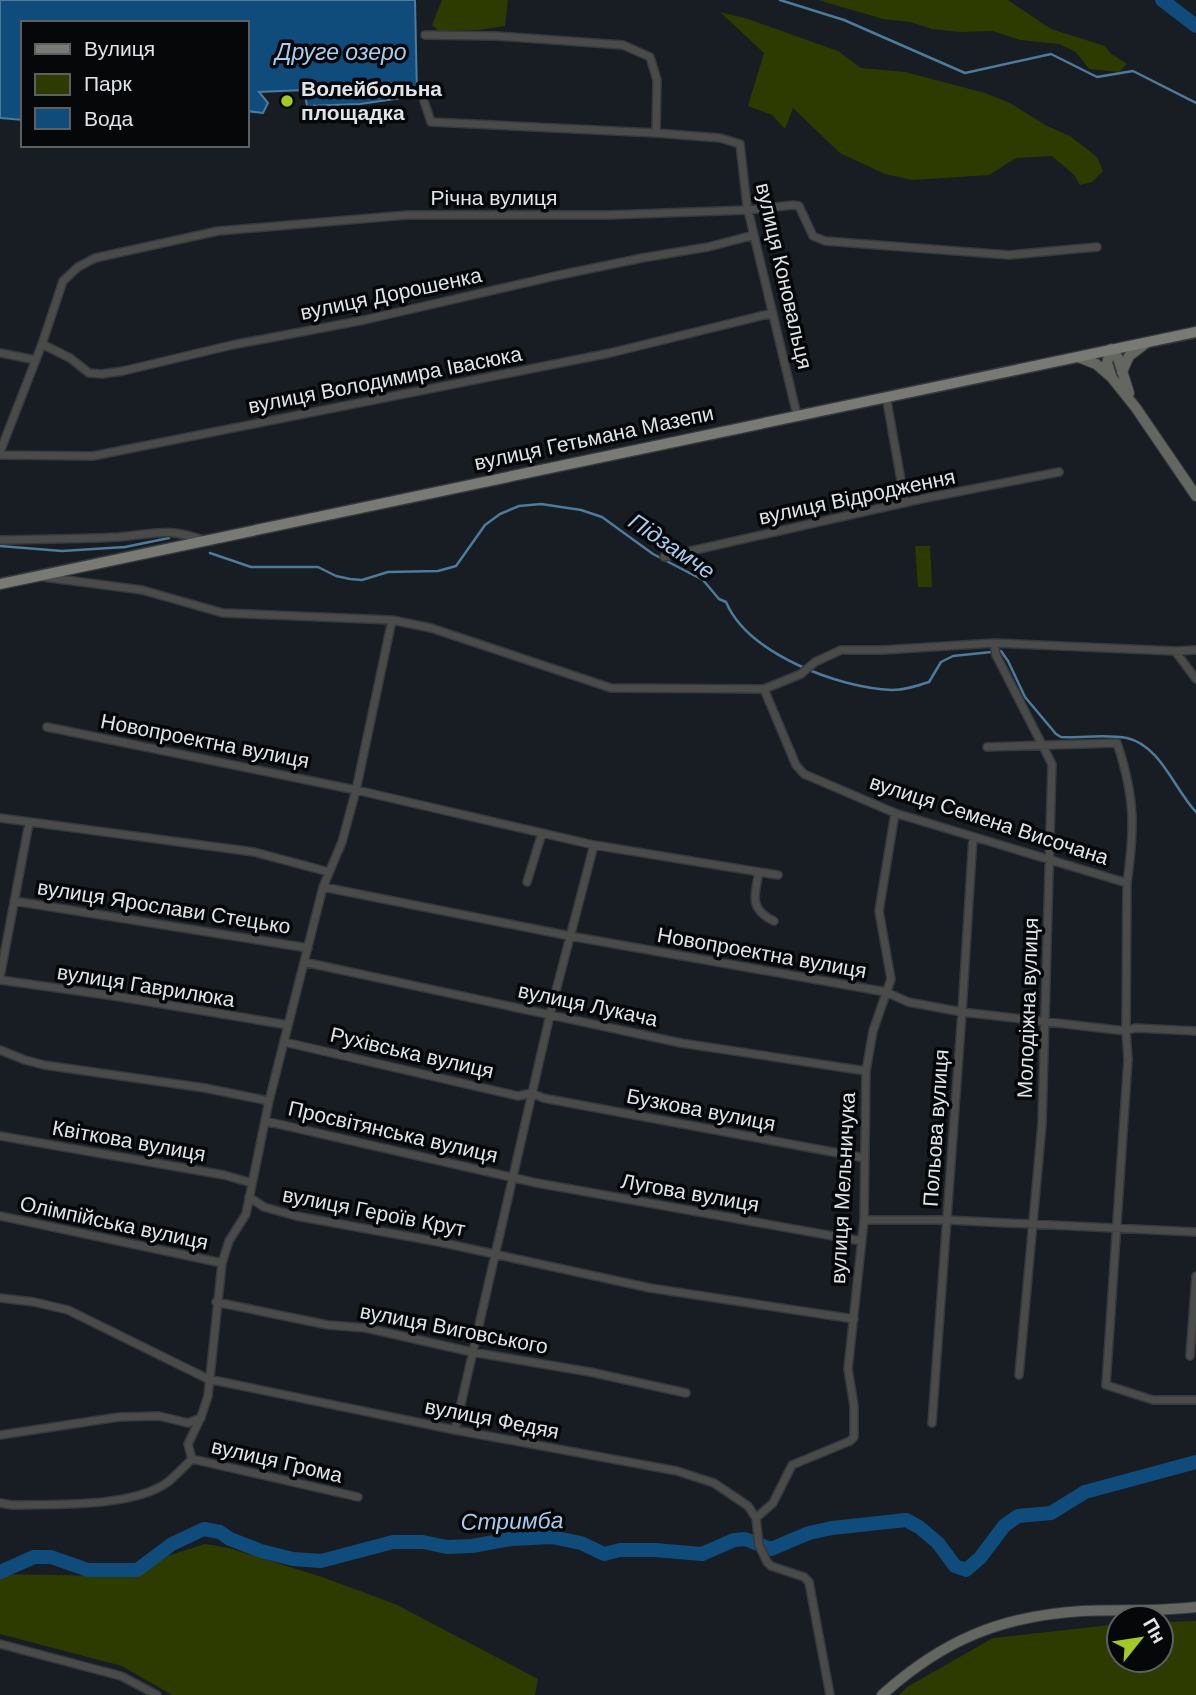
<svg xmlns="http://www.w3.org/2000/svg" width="1196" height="1695" font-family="Arial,sans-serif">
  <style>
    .green { fill: #2d3b00 }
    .water { fill: #0f4c7b; stroke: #4e7a9c; stroke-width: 2 }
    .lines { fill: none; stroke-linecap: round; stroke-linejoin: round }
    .stream { stroke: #4e7a9c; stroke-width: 2.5 }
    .river { stroke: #0f4c7b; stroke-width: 14 }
    .minor-casing { stroke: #33393e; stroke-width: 10 }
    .secondary-casing { stroke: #33393e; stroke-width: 12 }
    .primary-casing { stroke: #33393e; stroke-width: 13 }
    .minor { stroke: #4a4b48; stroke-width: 7 }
    .secondary { stroke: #646660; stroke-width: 10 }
    .primary { stroke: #787a73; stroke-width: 10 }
    .poi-dot { fill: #a2c927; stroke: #050709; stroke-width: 2.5 }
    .labels { text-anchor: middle; stroke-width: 7; stroke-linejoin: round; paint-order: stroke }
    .poi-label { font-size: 21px; font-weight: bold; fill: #e0e4e8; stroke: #050709; text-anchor: start }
    .street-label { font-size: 21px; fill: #e0e4e8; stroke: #050709 }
    .water-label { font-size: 23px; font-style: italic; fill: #a8cced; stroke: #050709 }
  </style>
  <rect width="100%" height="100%" fill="#171d22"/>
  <path class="green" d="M442,0h66l-3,26 -27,4 -39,1 -7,-6z
    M818,0h190l43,29 54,17 5,7 17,11 -8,8 -30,-3 -13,-17 -17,-8 -39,-4 -27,-9 -32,1 -29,-3 -21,-7 -28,-3z
    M720,12l28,7 90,32 23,17 44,4 80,21 25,10 37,23 23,10 27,21 6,14 -11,11 -12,3 -6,-10 -22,-19 -36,2 -27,17 -76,5 -28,-6 -45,-21 -47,-45 -8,21 -13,-14 -24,-9 16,-53z
    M915,546h15l2,41h-14z
    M205,1544l24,4 93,29 73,27 143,75 -3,16h-363l-50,-29 -122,-32v-60l104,2z
    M1196,1621v74h-297l8,-8 86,-49 126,-14v36h42v-38z"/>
  <path class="water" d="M0,0h415l2,96 -57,8 -53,2 -3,-16 -45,2 9,11 -5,10 -16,-2v-88h-224v97l-23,-2z"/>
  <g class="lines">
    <path class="stream" d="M780,0l64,20 121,53 86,-19 46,23 36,-6 63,32
      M0,546l62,5 63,-4 44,-9
      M210,553l41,14h67l18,9 14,3 12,1 26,-8 50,-1 18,-5 29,-41 15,-11 19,-8 22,-2 40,6 21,7 51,37 50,26 16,19 7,3c22,52 113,86 166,88 13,0 25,-4 37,-8l12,-20 12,-6 48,-5 7,10 17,36 31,37 5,3c21,1 45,-3 66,1 34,8 47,51 69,74"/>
    <path class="river" d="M1162,0l34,26
      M0,1572l34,-15h17l37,13h49l35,-26 32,-15 16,3 10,7 31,12 32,8 28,2 72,-19h30l24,5 25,-1 39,-7 41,-2 29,6 23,11 16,-4h35l47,4 32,-14 11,-1 26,10 38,-16 23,-5 74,-8 13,7 19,16 17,23 11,4 14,-12 24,-32 14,-10 33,-3 34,-21 111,-30"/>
    <g class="minor-casing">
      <path id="minor" d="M425,35l71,1 127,9 27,12 7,23 -1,53 64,5 20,6 7,62 50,209
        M424,101l7,21 225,11
        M42,344l28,14 19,15 13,1 21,-3 109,-26 132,-25 191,-44 87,-18 66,-11 46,-12
        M0,353l36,7
        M886,396l19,107
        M0,452l42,-108 21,-63 15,-14 17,-9 123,-27 189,-16h201l140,-5 45,-5 6,1 14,30 12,5 184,14 88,-8
        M0,455l93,1 517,-103 163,-40
        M0,540c39,-1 79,-1 119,-3 36,-3 47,-10 84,3
        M664,557l257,-58 138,-27
        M43,577l99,13 81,23 169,7 39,8 180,60 153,1 37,-15 14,-12 26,-12h42l111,-7 181,8 21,-1
        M994,643l2,12 56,109 -10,360 -23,251
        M1175,651l21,28
        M764,689l32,76 8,9 91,39 232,70 -1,148 2,28 -22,326 47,15h43
        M47,727l309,63 238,55 184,30
        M987,747l130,-4c18,53 18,85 10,140
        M0,818l254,34 75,20
        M759,872c-4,22 -11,37 15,49
        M527,882l15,-49
        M323,887l247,49 316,56 22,10 54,10 164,19 9,-3 61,3
        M14,901l294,47
        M304,962l377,81 185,28
        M0,977l29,-154
        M0,980l114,16 174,29
        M284,1042l234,54 14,-3 11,5 322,60
        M0,1050l25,10 19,5 161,23 64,13
        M265,1121l272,62 324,58
        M0,1136l224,39 28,8
        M249,1197l15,10 32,9 143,26 211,46 204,31
        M0,1216l222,47
        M864,1220h83l249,12
        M0,1298l34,4 34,8 140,69 247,51 222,41 37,12 34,23 8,12 3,27 8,17 4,4 33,11 5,5 21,113
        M216,1302l112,23 38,3 106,24 118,20 96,21
        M1190,1356l6,-80
        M932,1423l30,-411 11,-175
        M455,1430l97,-424 42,-161
        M0,1435l119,-18 40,-1 29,7 13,-5
        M358,1497l-166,-38 -4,-15 13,-27 7,-21 14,-133 7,-22 17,-27 23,-113 54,-214 19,-45 14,-52 36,-170
        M0,1503l12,2c42,-1 120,3 156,-23 8,-7 16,-15 24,-23
        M756,1518l17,-15 19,-38 58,-24 4,-4v-31l-6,-37 16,-149 2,-149 7,-40 18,-52 -12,-68 16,-98
        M0,1644l121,32 36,19"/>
    </g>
    <g class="secondary-casing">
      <path id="secondary" d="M1111,349l-4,14 5,15 24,30 60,88
        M1111,349l7,9 11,35
        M1078,357l18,7 14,12
        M1122,372l7,-16 16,-12
        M882,1695c61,-55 119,-79 200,-84 38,-2 77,1 114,-4"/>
    </g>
    <g class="primary-casing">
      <path id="primary" d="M0,584l1196,-252"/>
    </g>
    <use href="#minor" class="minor"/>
    <use href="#secondary" class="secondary"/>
    <use href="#primary" class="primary"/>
  </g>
  <circle class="poi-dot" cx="287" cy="101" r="7"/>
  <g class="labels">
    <g class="poi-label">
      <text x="301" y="96">Волейбольна<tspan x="301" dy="24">площадка</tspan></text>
    </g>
    <g class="street-label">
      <text x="494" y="205">Річна вулиця</text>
      <text transform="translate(784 276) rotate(77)" y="7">вулиця Коновальця</text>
      <text transform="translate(391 294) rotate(-12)" y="7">вулиця Дорошенка</text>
      <text transform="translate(385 380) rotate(-11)" y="7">вулиця Володимира Івасюка</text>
      <text transform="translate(594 438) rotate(-12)" y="7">вулиця Гетьмана Мазепи</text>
      <text transform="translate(857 497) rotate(-12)" y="7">вулиця Відродження</text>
      <text transform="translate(205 741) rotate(11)" y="7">Новопроектна вулиця</text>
      <text transform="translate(989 820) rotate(18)" y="7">вулиця Семена Височана</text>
      <text transform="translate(164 907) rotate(9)" y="7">вулиця Ярослави Стецько</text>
      <text transform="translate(762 953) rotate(10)" y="7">Новопроектна вулиця</text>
      <text transform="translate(146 986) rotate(9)" y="7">вулиця Гаврилюка</text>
      <text transform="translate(588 1005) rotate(12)" y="7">вулиця Лукача</text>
      <text transform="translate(1028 1008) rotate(-88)" y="7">Молодіжна вулиця</text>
      <text transform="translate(412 1053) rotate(13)" y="7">Рухівська вулиця</text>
      <text transform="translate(701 1110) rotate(11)" y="7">Бузкова вулиця</text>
      <text transform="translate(936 1128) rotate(-86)" y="7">Польова вулиця</text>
      <text transform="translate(393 1132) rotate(13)" y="7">Просвітянська вулиця</text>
      <text transform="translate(129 1141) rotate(10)" y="7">Квіткова вулиця</text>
      <text transform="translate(843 1188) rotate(-87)" y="7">вулиця Мельничука</text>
      <text transform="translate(690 1193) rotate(10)" y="7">Лугова вулиця</text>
      <text transform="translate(374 1212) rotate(11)" y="7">вулиця Героїв Крут</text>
      <text transform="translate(114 1223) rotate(12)" y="7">Олімпійська вулиця</text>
      <text transform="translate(454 1329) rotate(11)" y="7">вулиця Виговського</text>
      <text transform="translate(492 1419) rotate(11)" y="7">вулиця Федяя</text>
      <text transform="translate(277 1461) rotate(13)" y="7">вулиця Грома</text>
    </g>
    <g class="water-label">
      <text x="341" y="60">Друге озеро</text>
      <text transform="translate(672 546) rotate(34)" y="8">Підзамче</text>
      <text transform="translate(512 1521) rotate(-1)" y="8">Стримба</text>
    </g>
  </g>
  <rect x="21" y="21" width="228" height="126" fill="#050709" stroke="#5d5f62" stroke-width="2"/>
  <rect x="35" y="44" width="35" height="10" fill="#787a73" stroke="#5d5f62" stroke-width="2"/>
  <text x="84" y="56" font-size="21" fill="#e0e4e8">Вулиця</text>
  <rect x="35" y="74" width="35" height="21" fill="#2d3b00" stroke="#5d5f62" stroke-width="2"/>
  <text x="84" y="91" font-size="21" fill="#e0e4e8">Парк</text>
  <rect x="35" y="108" width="35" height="21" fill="#0f4c7b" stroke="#5d5f62" stroke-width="2"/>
  <text x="84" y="126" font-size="21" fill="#e0e4e8">Вода</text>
  <g transform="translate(1140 1639) rotate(60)"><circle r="33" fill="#050709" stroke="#5d5f62" stroke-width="2"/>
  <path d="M0-5L12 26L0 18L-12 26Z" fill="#a2c927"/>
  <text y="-10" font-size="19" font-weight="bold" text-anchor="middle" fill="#e0e4e8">Пн</text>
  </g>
</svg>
